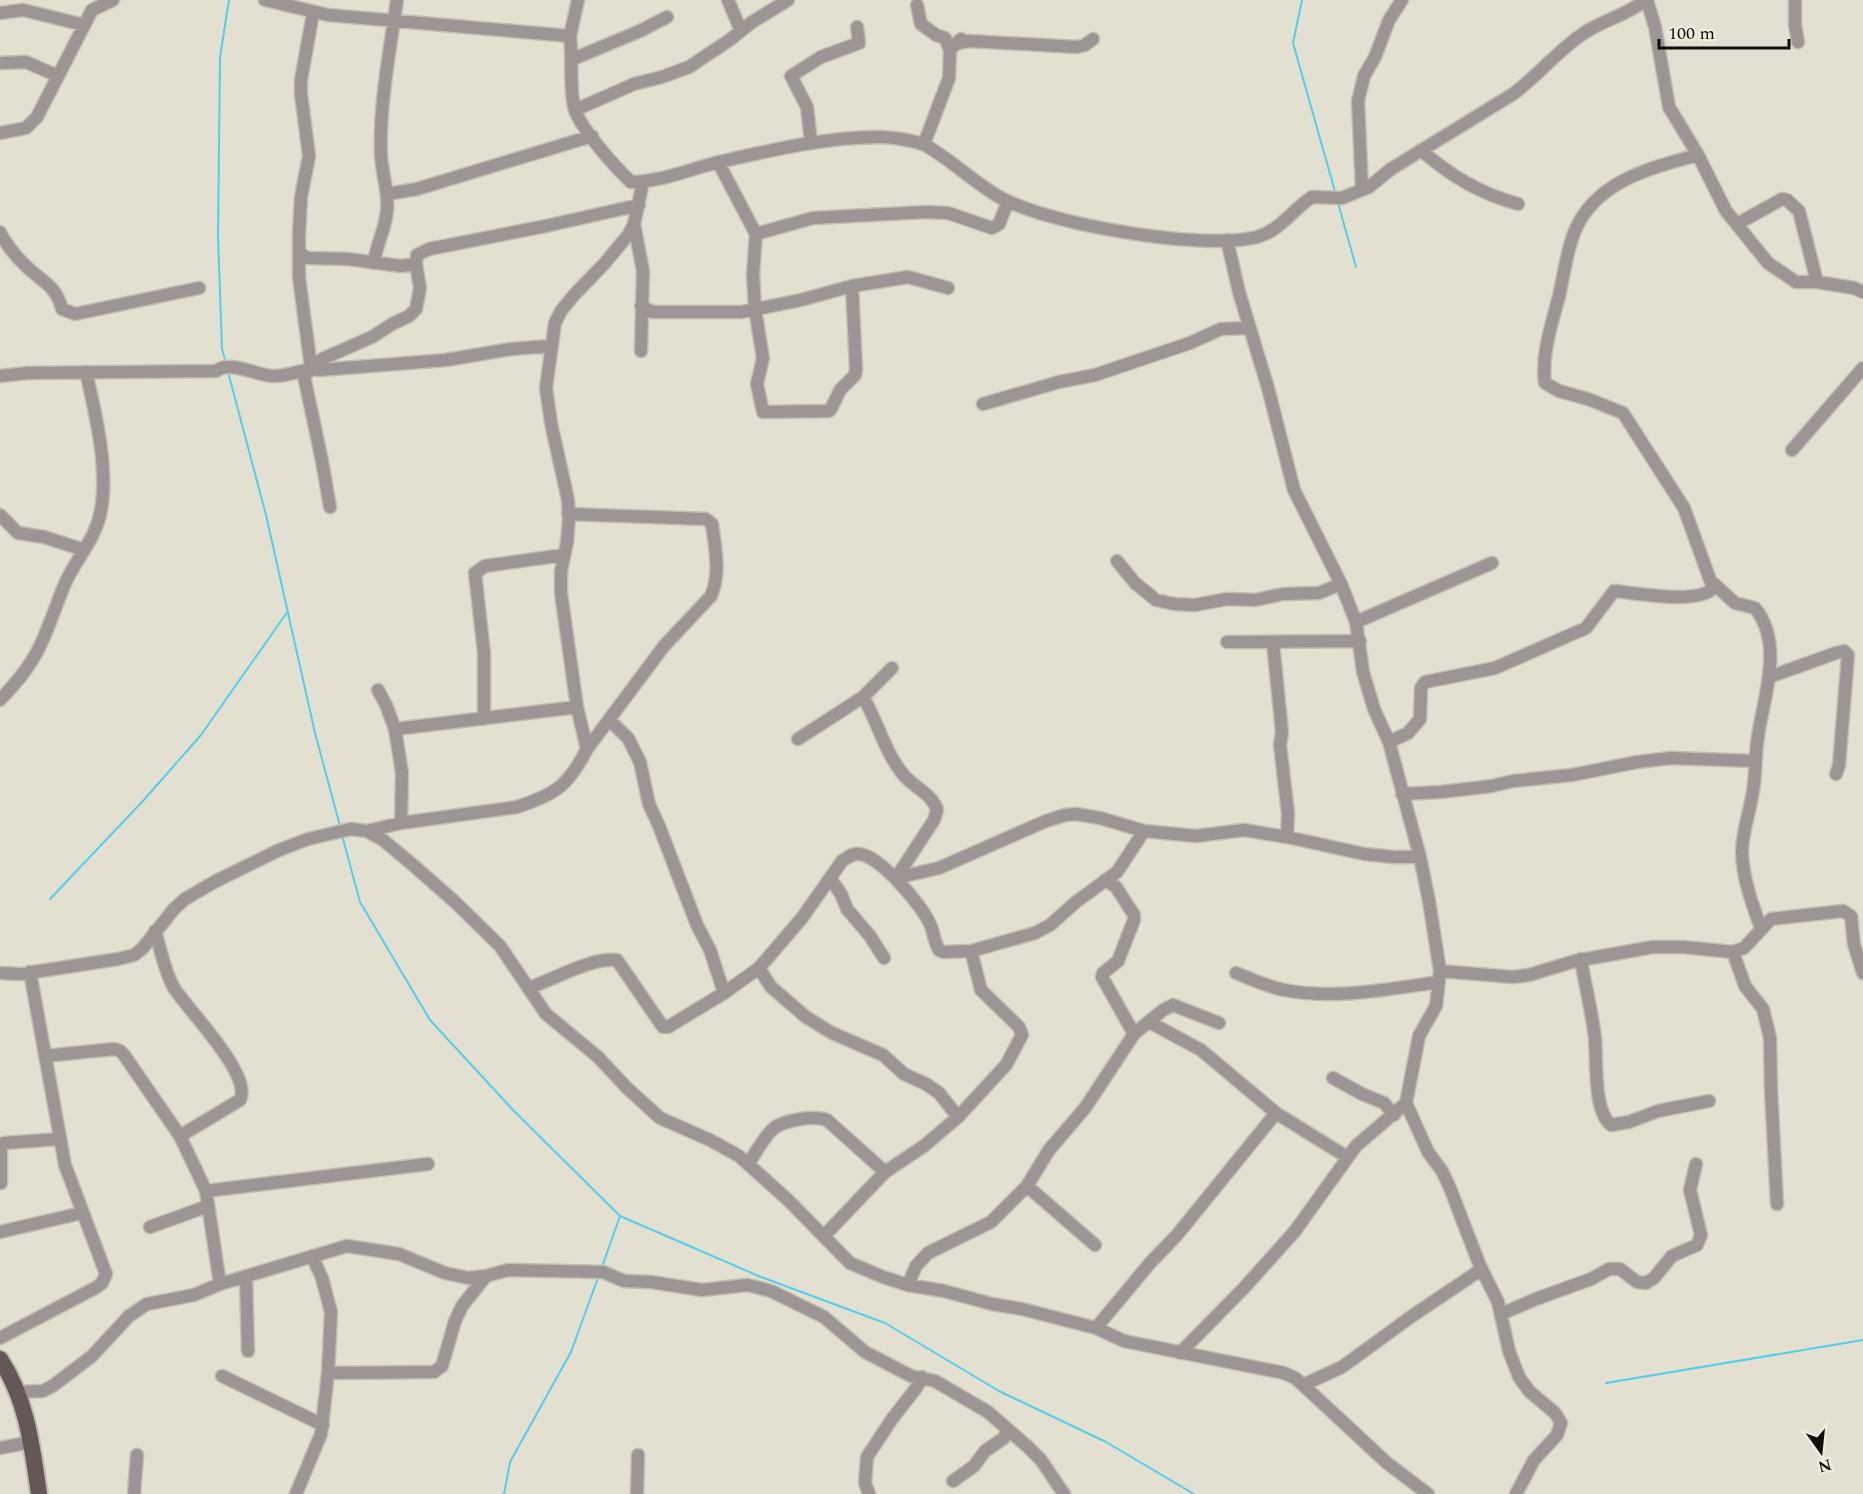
<svg xmlns="http://www.w3.org/2000/svg" width="1863" height="1494" font-family="Spectral,serif">
  <style>
    .lines { fill: none; stroke-linecap: round; stroke-linejoin: round }
    .stream { stroke: #52cfe9; stroke-width: 2 }
    .minor-casing { stroke: #c1beb2; stroke-width: 15 }
    .major-casing { stroke: #c1beb2; stroke-width: 20 }
    .minor { stroke: #9c9593; stroke-width: 12 }
    .major { stroke: #645755; stroke-width: 16 }
  </style>
  <rect width="100%" height="100%" fill="#e3e0d2"/>
  <g class="lines">
    <path class="stream" d="M1302,0l-9,43 43,152
      M1338,203l18,64
      M226,363l-4,-14 -4,-112 2,-180 9,-57
      M228,372l38,143 49,218 25,93
      M342,835l18,67 70,118 82,89 108,107 141,61 124,46 114,68 107,51 88,52
      M50,899l92,-97 59,-67 87,-124
      M602,1267l18,-51
      M1606,1383l257,-43
      M504,1494l6,-32 61,-110 28,-77"/>
    <g class="minor-casing">
      <path id="minor" d="M265,0l63,15 242,21c3,23 -1,47 4,71 5,20 41,60 57,75 30,0 59,-13 88,-20 53,-12 107,-25 161,-25 11,0 37,4 45,8 25,14 46,35 71,50 46,29 208,56 261,42 24,-7 35,-27 55,-40l30,1 27,-11 22,-18 122,-75c25,-18 45,-44 71,-61 19,-13 41,-17 62,-33
        M728,0l13,31
        M1647,0l8,27 14,80 29,48 28,56 42,52 28,19h21l37,6 9,4
        M1795,0v25l3,17
        M917,5l4,19 15,11 9,3 5,12
        M0,13l23,-3 61,15
        M570,36l8,-36
        M573,59l67,-28 27,-14
        M0,63l26,-1 32,14
        M575,110l59,-26 28,-7 27,-10 42,-28 21,-17 36,-22
        M0,133l26,-5 11,-11 55,-107 21,-10
        M811,142l-4,-35 -16,-31 30,-19 38,-14 -2,-16
        M924,144l25,-66 1,-28 11,-11 -2,4 10,-2 108,6 8,-2 8,-6
        M1421,150c29,26 60,44 97,54
        M718,162l38,72 -3,40 2,35 8,49 -6,26 6,28 66,-1 2,-2 9,-19 15,-15 1,-6 -4,-83
        M1362,190l-4,-89 6,-25 11,-19 14,-37 13,-20
        M387,194l30,-5 175,-53
        M634,224l9,47 -2,80
        M1737,224l45,-25 5,1 12,11 18,71
        M0,232c5,11 17,26 26,34 16,16 30,19 36,43l13,5 124,-26
        M756,234l57,-16 113,-6 22,1 44,15 7,-4 9,-23
        M1227,240l12,52 29,96 26,102 47,94 15,38 7,50 11,37 15,33 31,115 9,44 11,70 -4,35 -17,30 -13,67 22,49 14,19 8,17 30,78 18,36 11,49 10,26 10,14 26,22 6,10 -4,12 -23,25 -18,34
        M300,253l7,5 41,1 53,7 15,-2 1,-9 12,-6 117,-23 93,-21
        M374,263c2,-18 12,-35 13,-53 2,-18 -5,-36 -6,-55 -2,-49 9,-105 16,-155
        M641,306l12,6h88l60,-12 51,-14 56,-9 40,11
        M311,368l-12,-91v-42l2,-38 8,-41 -8,-62v-14l12,-67
        M0,376l28,-3 188,-2c14,-11 40,4 56,5 17,1 33,-9 47,-6l127,-10 65,-11 40,-3
        M983,404l76,-22 36,-7 95,-32 31,-14 28,-1
        M1792,450l71,-82
        M330,507l-8,-46 -18,-85 18,-17 50,-22 20,-13 17,-8 7,-7 4,-21 -4,-24
        M568,514l138,5 6,5c3,24 9,49 -1,72l-47,50 -77,103
        M0,515l18,18 26,4 40,13
        M1117,561l18,22 21,17 18,4 21,1 32,-6 28,1 28,-6 36,-1 22,-9
        M1713,583l22,20 20,5c29,36 9,88 3,128 -3,18 -2,37 -5,55 -3,21 -11,40 -11,62 1,26 10,51 19,75
        M1356,622l136,-59
        M1227,642l133,-1
        M1273,643l9,89 -2,13 8,68 -1,24
        M1769,677l67,-24 8,-2 4,4 -9,110 -3,9
        M378,690l8,15 9,24
        M863,697c15,25 21,53 39,76 9,13 31,21 35,37l-3,10 -38,58
        M0,700c10,-11 21,-22 29,-35 16,-23 24,-53 35,-79 8,-20 23,-37 31,-56 19,-42 1,-115 -9,-158
        M484,719v-66l-9,-80 10,-7 79,-11
        M609,720l19,18 12,24 9,42 10,22 38,99 13,25 14,43
        M798,739l65,-42 29,-29
        M1389,742l19,-9 12,-14 1,-31 4,-6 70,-14 91,-40 28,-37c22,2 85,14 99,-3l-29,-80 -61,-95 -35,-14 -29,-8 -14,-8c-4,-28 7,-60 14,-87 5,-21 7,-42 15,-63 20,-51 75,-65 124,-78
        M1402,794l39,-2 51,-6 21,-5 59,-6 65,-13 34,-4 84,3
        M401,823l1,-50 -7,-44 182,-22
        M367,831l34,-8 116,-16c39,-13 51,-21 70,-58l-10,-42 -16,-114v-22l6,-29 2,-24 -1,-18 -17,-77 -5,-35 9,-65 6,-12 13,-16 30,-31 25,-30 5,-10 9,-42
        M830,878l11,16 6,15 23,27 14,22
        M896,878l43,-10 107,-47 19,-6 11,-1 24,4 44,13 52,5 48,-6 43,7 77,17 30,3h26
        M1105,880l11,7 18,28v5l-16,41 -15,12 -1,4 32,57
        M155,931c6,18 9,40 19,57 14,22 79,87 66,112l-60,36
        M1733,952l12,34 18,23 7,29 1,52 6,114
        M1581,959c4,27 11,53 14,79 2,22 -2,72 16,87l18,-3 29,-11 51,-10
        M759,968l12,19 35,30 26,16 51,22 21,19 22,10 13,9 19,24
        M1440,971l73,6 16,-2 46,-14 78,-14h30l50,5 11,-4 27,-29 72,-8 8,5 3,29 9,28
        M0,973l21,1 97,-15 16,-4 8,-6 32,-40 11,-10 31,-18 61,-30 31,-12 43,-10 16,2 16,9 30,25 42,37 45,44 46,68 52,43 29,31 33,30 50,22 29,16 49,44 62,63 33,14 25,8 36,6 48,13 30,5 74,19 28,13 160,32 11,5 8,7 84,78 41,31
        M1236,973c16,6 32,14 48,17 51,10 105,-1 155,-8
        M528,988c28,-9 60,-30 89,-28l46,67h5l56,-34 35,-25 43,-50 40,-57c5,-3 10,-8 17,-7 20,1 63,51 71,70 4,8 4,18 9,26l4,2 28,-1 64,-18 15,-8 26,-23 41,-30 27,-41
        M1149,1022l52,28 75,63 71,44
        M45,1056l69,-7 6,2 4,4 56,81 26,55 14,93
        M1333,1078l29,16 22,9 10,12
        M748,1164c8,-11 15,-26 25,-35 10,-9 42,-14 54,-9l58,52
        M1,1183v-38l3,-2 56,-4
        M1027,1186l68,59
        M206,1191l222,-27
        M150,1227l58,-21
        M0,1232l82,-19
        M824,1236l61,-64 39,-26 34,-29 48,-52 16,-30 -3,-8 -38,-37 -10,-39
        M246,1276l2,75
        M908,1285l8,-19 12,-13 63,-31 36,-36 22,-36 36,-42 49,-74 29,-24 10,-5 46,18
        M1501,1314l35,-15 55,-20 18,-10h11l17,13 9,1 8,-5 18,-22 25,-11 4,-10 -11,-45 6,-26
        M1096,1328l54,-65 27,-28 99,-122
        M0,1338l97,-51 5,-4 4,-9 -41,-109 -35,-193
        M1180,1353l64,-65 51,-57 61,-85 50,-43
        M328,1373l106,-1 8,-6 13,-45 7,-15 24,-30
        M222,1376l101,49
        M1303,1385l39,-18 70,-51 70,-47
        M18,1392l25,-1 11,-6 38,-29 37,-40 18,-12 47,-9 26,-11 127,-38 52,8 46,19 23,5 18,-2 22,-6 95,2 21,9 27,1 51,8 46,-5 23,6 53,26 41,35 46,24 24,5 53,31 40,35 13,13 23,34
        M0,1448l31,-6
        M953,1481l21,-15 11,-15 19,-13 3,-8
        M134,1494l3,-39
        M296,1494l25,-60 7,-61 3,-61 -9,-34 -10,-22
        M637,1494l1,-39
        M869,1494l-4,-11 2,-26 25,-38 25,-32 5,-10"/>
    </g>
    <g class="major-casing">
      <path id="major" d="M0,1359c27,41 32,87 39,135"/>
    </g>
    <use href="#minor" class="minor"/>
    <use href="#major" class="major"/>
  </g>
  <g transform="translate(1821 1452) rotate(165)" stroke="#f0eddf" stroke-width="4.5" paint-order="stroke">
  <path d="M0-4.5L10 22L0 15L-10 22Z" fill="#0e0d08"/>
  <text y="-9" font-size="16" font-weight="bold" text-anchor="middle" fill="#0e0d08">N</text>
  </g>
  <path d="M1659 39v9h130v-9" fill="none" stroke="#0e0d08" stroke-width="3"/>
  <text x="1668" y="39" font-size="18" fill="#0e0d08" stroke="#f0eddf" stroke-width="4.5" paint-order="stroke">100 m</text>
</svg>
